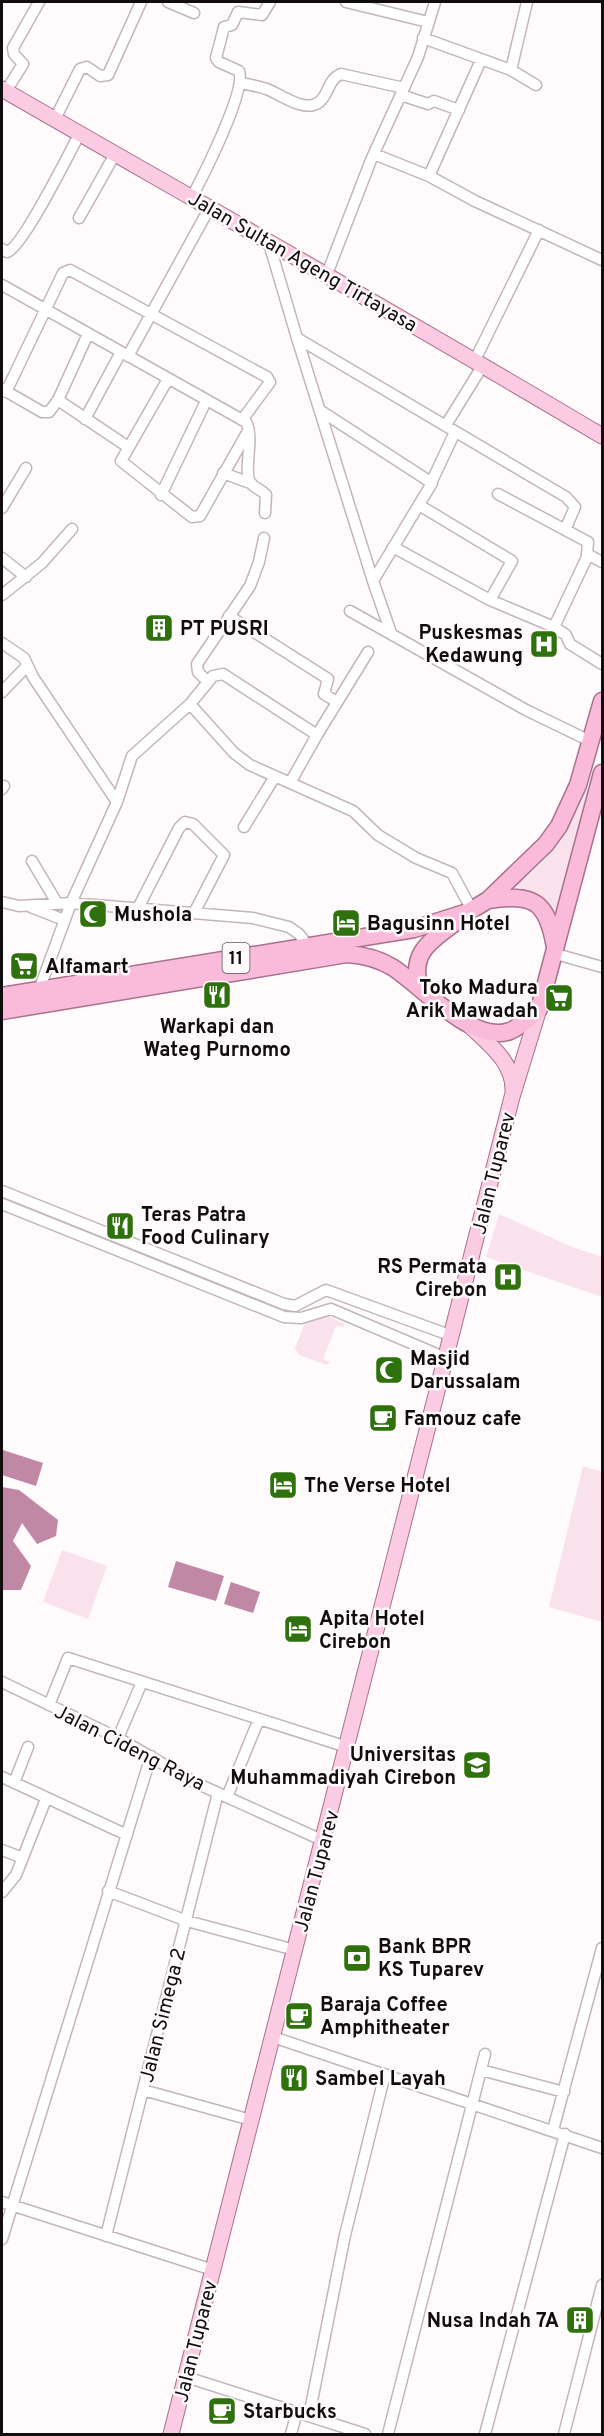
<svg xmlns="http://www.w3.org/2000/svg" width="604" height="2436" font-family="Overpass,sans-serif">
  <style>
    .green { fill: #fae2ed }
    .water { fill: #c088a4 }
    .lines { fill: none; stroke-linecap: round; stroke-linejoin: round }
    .minor-casing { stroke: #c2b6bc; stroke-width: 13 }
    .primary-casing { stroke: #a7728c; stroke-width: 17 }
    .trunk-casing { stroke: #a7728c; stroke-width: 19 }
    .minor { stroke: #fff; stroke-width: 10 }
    .primary { stroke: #fbcbe3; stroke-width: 15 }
    .trunk { stroke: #fabada; stroke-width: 16 }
    .labels { text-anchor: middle; stroke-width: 5; stroke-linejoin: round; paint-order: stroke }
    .shield { fill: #fffafc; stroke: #585456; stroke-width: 1.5 }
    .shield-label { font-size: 18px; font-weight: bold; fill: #110d0f }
    .street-label { font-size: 20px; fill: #110d0f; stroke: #fffafc }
    .poi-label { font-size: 20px; font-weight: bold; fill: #110d0f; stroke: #fffafc; text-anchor: start }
  </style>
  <rect width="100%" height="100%" fill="#fffafc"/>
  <path class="green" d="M593,776l-37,145c-12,-19 -19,-27 -41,-35 40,-29 59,-66 78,-110z
    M499,1214l73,33 30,10v40l-116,-40z
    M326,1315l19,9 -2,3 -7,-1 -13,33 7,3 -3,3 -28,-10 -4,-7 10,-25z
    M583,1466l19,6v150l-53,-15z
    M62,1550l45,16 -19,53 -45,-17z"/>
  <path class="water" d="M3,1450l40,13 -7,23 -34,-11z
    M2,1487l17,3 39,30 -2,16 -19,8 -15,-21 -9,18 18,25 -10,24h-19z
    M176,1561l48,15 -8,25 -48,-14z
    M231,1582l29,10 -7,21 -29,-9z"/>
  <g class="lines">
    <g class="minor-casing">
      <path id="minor" d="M168,2l26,11
        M346,2l82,20
        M423,38l88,32 25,15
        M511,70l16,-68
        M241,83c9,2 19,3 28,7 12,5 35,22 49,13 11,-7 9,-23 23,-29l63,14
        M6,91l17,-27 -9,-10 -1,-6 26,-46
        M401,95l27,9 6,-3 25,9
        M55,119l25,-50 7,-2 13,9 8,-1 33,-73
        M374,154l55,22 46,25 127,59
        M429,176l52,-116
        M192,197c11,-21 55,-107 47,-126l-20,-9 -3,-4 8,-31 8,-2 6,-13 24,3 8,-13
        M79,218l36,-64
        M268,240l29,98 269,159 9,10 -10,23
        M2,249l5,3c16,-5 61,-97 72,-117
        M327,274l44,-114 47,-103 17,-55
        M2,285l244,137c9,16 -4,52 5,61 4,6 10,6 15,12l-1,18
        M297,338l76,243 18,52
        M128,356l82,-149
        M475,360l64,-130
        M168,379l-47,82 71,56 8,-1 48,-85
        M2,389l40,23h7l9,-12 30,-66
        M6,392l57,-119 7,-3 197,107 3,5 -28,38
        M58,400l70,47
        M321,411l111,72 -59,98
        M85,419l36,-67
        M446,425l37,-60
        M223,473l27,10
        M431,483l24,-51
        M498,494l90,48 -1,12 15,8
        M161,495l45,-94
        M419,505l93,56 -22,39
        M2,508l24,-40
        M393,547l97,53 64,27 12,8 4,9 32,20
        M2,558l24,19
        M2,595l40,-32 30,-34
        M350,611l176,99 66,32
        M229,616l96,61 3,2 -4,15 13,8
        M554,627l34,-72
        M2,643l22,15 9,19 84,125
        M208,682l-10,-10 -1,-8 53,-78 9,-24 5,-24
        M2,692l25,-26
        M190,704l44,49 16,12 103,46 25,24 38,23 36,15 20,37
        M290,783l27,-48
        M2,789l2,-3
        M244,827l30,-49
        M32,861l25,42
        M2,902l17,4 52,-3 182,15 36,9 10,7 10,13
        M31,907l33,13
        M138,908l41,-80 6,-6 8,2 31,31 -30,58
        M556,954l46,13
        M39,990l32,-87 46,-101 15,-46 58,-52 23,-28 10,-2 94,61 51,-83
        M2,1191l282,113 11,2 31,-16 126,46
        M2,1204l282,113 17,1 30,-9 115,49
        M2,1682l116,56 78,45 128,58
        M49,1705l19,-47 279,89
        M118,1738l24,-56
        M2,1777l125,58
        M14,1783l14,-36
        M227,1797l32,-78
        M2,1850l21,8
        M108,1891l79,30 108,29
        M2,1892l14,-17 30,-76
        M273,2037l329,111
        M481,2070l83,22
        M143,2090l108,30
        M553,2130l49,-182
        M2,2202l211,68
        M106,2236l112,-443
        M2,2239l149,-483
        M186,2377l179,57
        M309,2416l36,-181 40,-161
        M291,2434l6,-22
        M388,2434l97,-380
        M485,2434l80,-300
        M564,2434l38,-149"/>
    </g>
    <g class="primary-casing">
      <path id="primary" d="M2,89c200,115 402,229 600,347
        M468,1024c19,19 46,37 45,67
        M171,2434l341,-1337 27,-88"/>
    </g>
    <g class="trunk-casing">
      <path id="trunk" d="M488,900c46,-7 59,1 67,47
        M420,988c-12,-37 14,-49 40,-69
        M2,996l412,-67 54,-17 20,-12 58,-56 13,-18 19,-41 24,-84
        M2,1011l345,-57c15,1 32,5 45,13 29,18 81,78 118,64 12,-5 20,-14 29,-22l63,-236"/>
    </g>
    <use href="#minor" class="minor"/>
    <use href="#primary" class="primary"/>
    <use href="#trunk" class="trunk"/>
  </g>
  <defs>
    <g id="building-square" transform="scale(1.5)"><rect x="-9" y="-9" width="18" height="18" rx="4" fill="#2e710d" stroke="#fffafc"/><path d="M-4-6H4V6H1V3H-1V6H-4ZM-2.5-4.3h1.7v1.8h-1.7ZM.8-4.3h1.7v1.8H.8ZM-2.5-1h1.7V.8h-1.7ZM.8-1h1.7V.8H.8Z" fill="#fff"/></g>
    <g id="hospital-square" transform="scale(1.5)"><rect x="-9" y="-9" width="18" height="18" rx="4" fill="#2e710d" stroke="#fffafc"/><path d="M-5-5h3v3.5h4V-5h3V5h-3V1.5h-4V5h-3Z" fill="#fff"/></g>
    <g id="mosque-square" transform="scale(1.5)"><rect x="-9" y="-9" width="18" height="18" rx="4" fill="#2e710d" stroke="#fffafc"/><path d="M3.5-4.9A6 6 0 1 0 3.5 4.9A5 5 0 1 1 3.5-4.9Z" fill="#fff"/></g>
    <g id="hotel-square" transform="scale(1.5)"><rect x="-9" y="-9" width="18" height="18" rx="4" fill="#2e710d" stroke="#fffafc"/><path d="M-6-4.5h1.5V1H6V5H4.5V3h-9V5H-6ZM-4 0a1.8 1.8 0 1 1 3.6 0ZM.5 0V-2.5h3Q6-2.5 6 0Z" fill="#fff"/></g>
    <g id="supermarket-square" transform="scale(1.5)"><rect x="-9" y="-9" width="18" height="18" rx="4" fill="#2e710d" stroke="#fffafc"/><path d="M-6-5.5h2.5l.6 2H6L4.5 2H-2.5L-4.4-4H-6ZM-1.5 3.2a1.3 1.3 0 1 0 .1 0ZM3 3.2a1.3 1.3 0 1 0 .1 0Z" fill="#fff"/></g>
    <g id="restaurant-square" transform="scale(1.5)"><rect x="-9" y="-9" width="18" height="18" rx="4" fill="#2e710d" stroke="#fffafc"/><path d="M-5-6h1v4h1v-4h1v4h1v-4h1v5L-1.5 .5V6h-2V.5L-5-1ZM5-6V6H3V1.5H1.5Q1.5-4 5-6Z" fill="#fff"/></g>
    <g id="cafe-square" transform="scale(1.5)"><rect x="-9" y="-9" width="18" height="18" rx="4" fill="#2e710d" stroke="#fffafc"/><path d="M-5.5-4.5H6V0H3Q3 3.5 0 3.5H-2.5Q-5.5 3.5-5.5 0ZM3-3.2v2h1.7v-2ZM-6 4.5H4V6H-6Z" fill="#fff"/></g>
    <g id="university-square" transform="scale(1.5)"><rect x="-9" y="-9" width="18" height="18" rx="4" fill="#2e710d" stroke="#fffafc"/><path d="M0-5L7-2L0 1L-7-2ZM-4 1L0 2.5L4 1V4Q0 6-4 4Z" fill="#fff"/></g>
    <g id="bank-square" transform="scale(1.5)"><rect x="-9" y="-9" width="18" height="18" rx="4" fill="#2e710d" stroke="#fffafc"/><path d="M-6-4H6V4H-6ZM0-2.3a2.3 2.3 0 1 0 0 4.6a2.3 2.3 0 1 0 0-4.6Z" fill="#fff"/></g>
  </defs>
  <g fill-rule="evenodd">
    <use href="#building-square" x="159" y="628"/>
    <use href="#hospital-square" x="544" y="644"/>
    <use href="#mosque-square" x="93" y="914"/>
    <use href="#hotel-square" x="346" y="923"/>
    <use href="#supermarket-square" x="24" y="966"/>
    <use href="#restaurant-square" x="217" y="995"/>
    <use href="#supermarket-square" x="559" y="998"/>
    <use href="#restaurant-square" x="120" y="1226"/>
    <use href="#hospital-square" x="508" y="1277"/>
    <use href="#mosque-square" x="389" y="1370"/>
    <use href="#cafe-square" x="383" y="1418"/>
    <use href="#hotel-square" x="283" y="1485"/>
    <use href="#hotel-square" x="298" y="1629"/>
    <use href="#university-square" x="477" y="1765"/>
    <use href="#bank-square" x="357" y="1958"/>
    <use href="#cafe-square" x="299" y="2016"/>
    <use href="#restaurant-square" x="294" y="2078"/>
    <use href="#building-square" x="580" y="2320"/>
    <use href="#cafe-square" x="222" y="2411"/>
  </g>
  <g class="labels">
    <rect class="shield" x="222.5" y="943" width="27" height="30" rx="4.5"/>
    <g class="shield-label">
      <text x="236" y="964">11</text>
    </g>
    <g class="street-label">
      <text transform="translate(303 261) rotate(30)" y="7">Jalan Sultan Ageng Tirtayasa</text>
      <text transform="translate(493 1173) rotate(-76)" y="7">Jalan Tuparev</text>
      <text transform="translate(130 1747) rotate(27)" y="7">Jalan Cideng Raya</text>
      <text transform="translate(316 1871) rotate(-75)" y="7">Jalan Tuparev</text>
      <text transform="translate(162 2015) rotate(-76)" y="7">Jalan Simega 2</text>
      <text transform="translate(195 2341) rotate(-76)" y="7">Jalan Tuparev</text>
    </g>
    <g class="poi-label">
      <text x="180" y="635">PT PUSRI</text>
      <text x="523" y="639" text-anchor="end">Puskesmas<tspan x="523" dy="23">Kedawung</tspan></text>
      <text x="114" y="921">Mushola</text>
      <text x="367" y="930">Bagusinn Hotel</text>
      <text x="45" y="973">Alfamart</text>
      <text x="538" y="994" text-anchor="end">Toko Madura<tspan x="538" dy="23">Arik Mawadah</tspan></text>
      <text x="217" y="1033" text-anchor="middle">Warkapi dan<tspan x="217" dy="23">Wateg Purnomo</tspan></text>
      <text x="141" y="1221">Teras Patra<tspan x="141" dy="23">Food Culinary</tspan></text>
      <text x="487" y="1273" text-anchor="end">RS Permata<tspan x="487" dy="23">Cirebon</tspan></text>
      <text x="410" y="1365">Masjid<tspan x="410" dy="23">Darussalam</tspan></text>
      <text x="404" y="1425">Famouz cafe</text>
      <text x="304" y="1492">The Verse Hotel</text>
      <text x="319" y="1625">Apita Hotel<tspan x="319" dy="23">Cirebon</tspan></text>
      <text x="456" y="1761" text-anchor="end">Universitas<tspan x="456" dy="23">Muhammadiyah Cirebon</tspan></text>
      <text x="378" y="1953">Bank BPR<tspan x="378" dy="23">KS Tuparev</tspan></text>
      <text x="320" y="2011">Baraja Coffee<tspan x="320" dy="23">Amphitheater</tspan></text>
      <text x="315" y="2085">Sambel Layah</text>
      <text x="559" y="2327" text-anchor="end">Nusa Indah 7A</text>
      <text x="243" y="2418">Starbucks</text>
    </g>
  </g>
  <rect width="604" height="2436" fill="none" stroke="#110d0f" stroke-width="6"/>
</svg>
